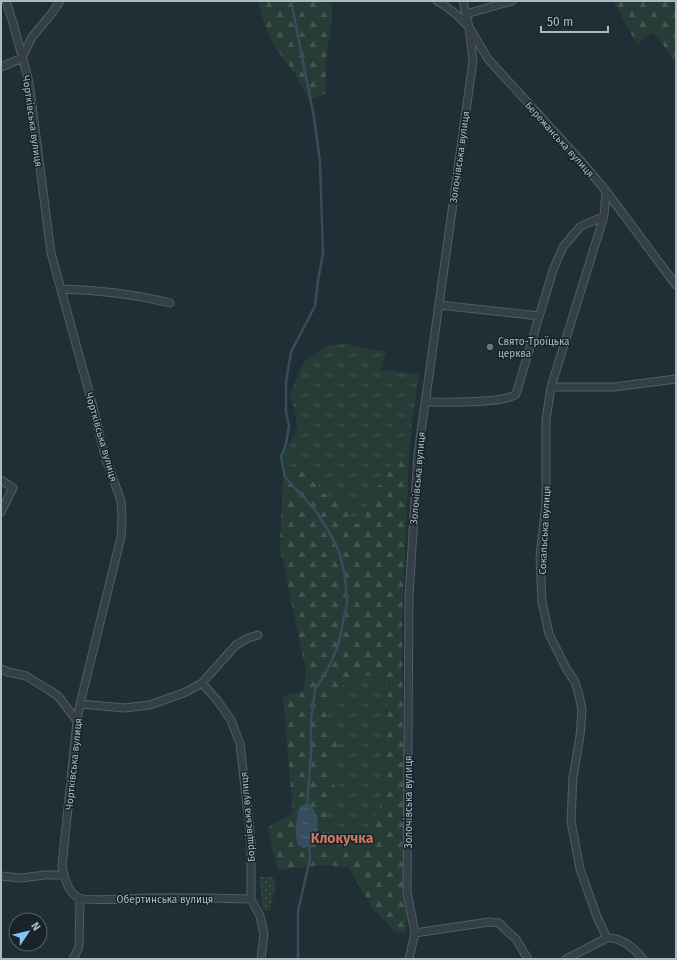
<svg xmlns="http://www.w3.org/2000/svg" width="677" height="960" font-family="'Fira Sans',sans-serif">
  <style>
    .grass { fill: url(#grass-tufts) }
    .forest { fill: url(#forest-firs); fill-rule: evenodd }
    .park { fill: url(#park-dots) }
    .water { fill: url(#water-ripples) }
    .lines { fill: none; stroke-linecap: round; stroke-linejoin: round }
    .stream { stroke: #354d5c; stroke-width: 2.5 }
    .minor-casing { stroke: #515d64; stroke-width: 9 }
    .minor { stroke: #343f46; stroke-width: 7 }
    .worship-dot { fill: #6b7280; stroke: #19242a; stroke-width: 1.5 }
    .labels { text-anchor: middle; stroke-width: 3; stroke-linejoin: round; paint-order: stroke }
    .street-label { font-size: 10px; fill: #aebac3; stroke: #19242a }
    .poi-label { font-size: 10px; fill: #aebac3; stroke: #19242a; text-anchor: start }
    .district-label { font-size: 14px; font-weight: bold; fill: #ce775e; stroke: #19242a }
  </style>
  <defs>
    <pattern id="grass-tufts" width="24" height="20" patternUnits="userSpaceOnUse"><rect width="24" height="20" fill="#263c37"/><path d="M3 7l-1-3M5 7V3M7 7l1-3M15 17l-1-3M17 17v-4M19 17l1-3" fill="none" stroke="#435652"/></pattern>
    <pattern id="forest-firs" width="22" height="20" patternUnits="userSpaceOnUse"><rect width="22" height="20" fill="#263c37"/><path d="M5 1l3.5 6h-7zM16 11l3.5 6h-7z" fill="#435652"/></pattern>
    <pattern id="park-dots" width="8" height="8" patternUnits="userSpaceOnUse"><rect width="8" height="8" fill="#263c37"/><path d="M2 2h.1M6 6h.1" fill="none" stroke="#435652" stroke-width="1.8" stroke-linecap="round"/></pattern>
    <pattern id="water-ripples" width="26" height="14" patternUnits="userSpaceOnUse"><rect width="26" height="14" fill="#354d5c"/><path d="M2 4q2-2 4 0t4 0M15 11q2-2 4 0t4 0" fill="none" stroke="#506572"/></pattern>
  </defs>
  <rect width="100%" height="100%" fill="#202e35"/>
  <path class="grass" d="M346,344l40,8 -5,18 38,4 -7,49 -3,36 -17,6 -10,19 -10,5 -9,35 -11,-1 -5,-21 -25,-9 -11,-22 -28,1 1,-20 13,-20 -1,-14 -6,-25 14,-31 23,-17z
    M369,675l18,9 1,21 -6,64 -1,35 -11,27 -11,16 -14,6 -19,-8v-33l10,-19 -5,-26 2,-8 5,-9 -10,-33 1,-9 4,-12 13,-14z"/>
  <path class="forest" d="M258,1h73c4,20 -3,38 -5,58 -1,11 0,23 0,34l-17,7 -13,-25 -24,-32 -9,-23z
    M613,1h63v63l-22,-32 -17,12z
    M409,459l-7,162 1,119 6,29 1,126 -4,38 -11,-1 -22,-23 -25,-42 -25,-2 -45,5 -11,-42 26,-15 -10,-117 20,-4 3,-21 -26,-123 3,-76 28,-1 11,22 25,9 5,21 11,1 9,-35 10,-5 10,-19zM369,675l18,9 1,21 -6,64 -1,35 -11,27 -11,16 -14,6 -19,-9v-32l10,-19 -5,-26 2,-8 5,-9 -10,-33 1,-9 4,-12 13,-14z"/>
  <path class="park" d="M259,877h14c5,9 -1,23 -3,33l-7,1z"/>
  <path class="water" d="M306,804l6,2 6,12 -1,24 -3,3 -10,3 -6,-3c-4,-13 -2,-28 2,-39z"/>
  <g class="lines">
    <path class="stream" d="M291,1l23,116 6,45 3,91 -5,28 -3,25 -24,46 -5,30v30l3,14 -3,18 -5,13 4,20 31,34 13,21 10,19 6,25 2,27 -9,43 -12,27 -11,16 -4,31v33l-4,54
      M298,959v-48l12,-52 -1,-15"/>
    <g class="minor-casing">
      <path id="minor" d="M6,1l7,22 16,59 22,171 40,146 14,57 16,45 1,18 -1,18 -41,167 -3,17 -15,145c2,11 6,27 17,32 9,4 51,0 64,0 36,-1 72,0 108,1
        M437,1l7,4 12,9 13,13 19,32 93,102 25,30 70,94
        M466,14l46,-13
        M1,67l21,-9 10,-21 20,-24 8,-12
        M606,191l-2,25 -53,171 -5,33v82l-6,55 2,45 7,32 17,34 9,14 4,13 3,15 -2,26 -7,41 -2,44 9,48 17,48 10,21c14,-1 27,10 36,21
        M61,289c36,1 73,5 109,14
        M439,305l100,11
        M551,387h63l62,-8
        M425,402c17,0 79,2 91,-8l37,-124 10,-23 17,-20 24,-11
        M1,480l12,8 -12,24
        M1,669l7,3 18,4 23,14 10,7 18,24
        M202,683l15,17 14,20 9,24 11,97v58l9,17 4,18 -3,25
        M80,704l44,4 26,-3 36,-13 16,-9 34,-38 12,-7 10,-3
        M1,876l20,2 24,-3h18
        M415,933l74,-11 10,1 6,6 11,10 12,20
        M73,959l6,-12 1,-48
        M409,959l6,-26 -8,-41 2,-296 9,-142 55,-393 -4,-34 -6,-26
        M566,959l41,-21"/>
    </g>
    <use href="#minor" class="minor"/>
  </g>
  <circle class="worship-dot" cx="490" cy="347" r="4"/>
  <g class="labels">
    <g class="street-label">
      <text transform="translate(33 121) rotate(82)" y="4">Чортківська вулиця</text>
      <text transform="translate(560 139) rotate(48)" y="4">Бережанська вулиця</text>
      <text transform="translate(459 157) rotate(-82)" y="4">Золочівська вулиця</text>
      <text transform="translate(102 437) rotate(74)" y="4">Чортківська вулиця</text>
      <text transform="translate(417 478) rotate(-85)" y="4">Золочівська вулиця</text>
      <text transform="translate(544 530) rotate(-87)" y="4">Сокальська вулиця</text>
      <text transform="translate(73 764) rotate(-84)" y="4">Чортківська вулиця</text>
      <text transform="translate(408 802) rotate(-90)" y="4">Золочівська вулиця</text>
      <text transform="translate(247 817) rotate(-95)" y="4">Борщівська вулиця</text>
      <text x="165" y="903">Обертинська вулиця</text>
    </g>
    <g class="poi-label">
      <text x="498" y="345">Свято-Троїцька<tspan x="498" dy="12">церква</tspan></text>
    </g>
    <g class="district-label">
      <text x="342" y="843">Клокучка</text>
    </g>
  </g>
  <rect width="677" height="960" fill="none" stroke="#aebac3" stroke-width="4"/>
  <g transform="translate(28 932) rotate(55)"><circle r="19" fill="#19242a" stroke="#556067"/>
  <path d="M0-3L7 15L0 10L-7 15Z" fill="#83c6f2"/>
  <text y="-6" font-size="11" font-weight="bold" text-anchor="middle" fill="#aebac3">N</text>
  </g>
  <path d="M541 26v6h67v-6" fill="none" stroke="#aebac3" stroke-width="2"/>
  <text x="547" y="26" font-size="12" fill="#aebac3" stroke="#19242a" stroke-width="3" paint-order="stroke">50 m</text>
</svg>
